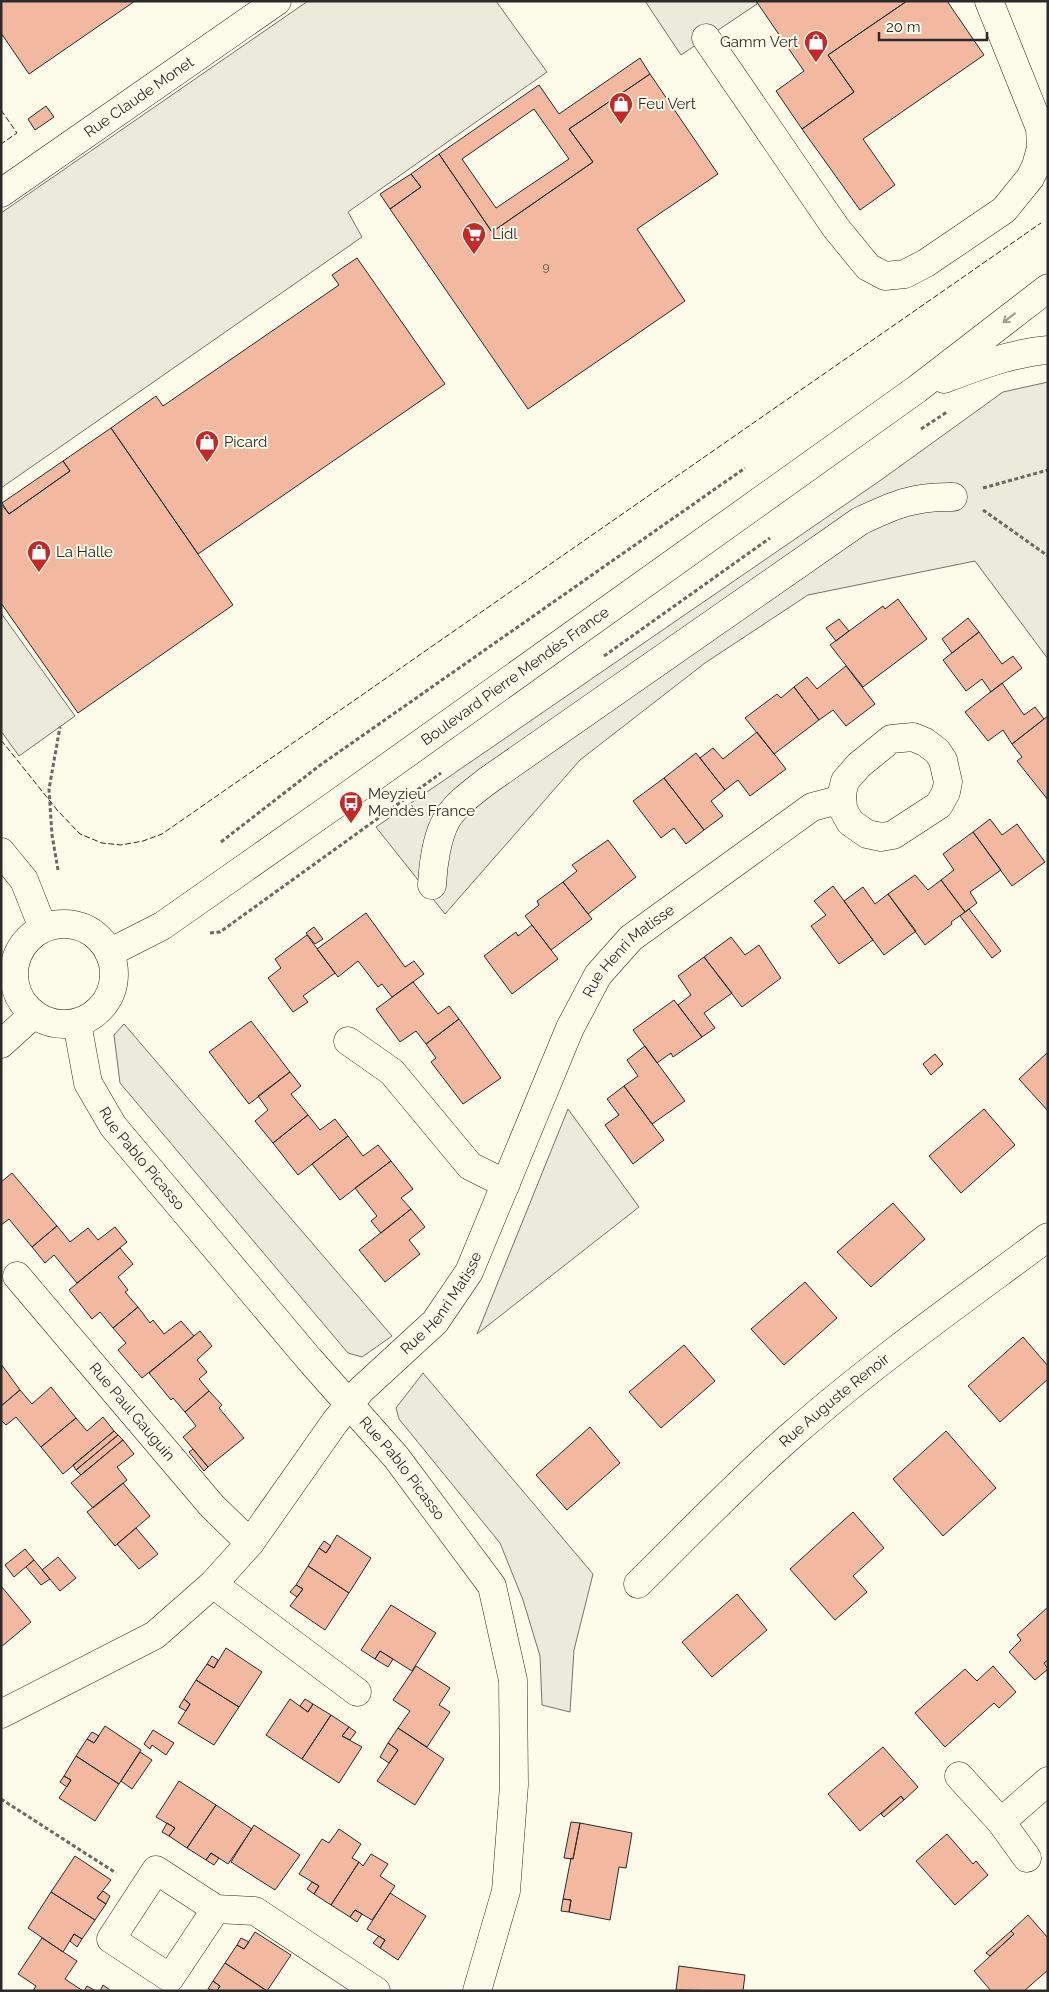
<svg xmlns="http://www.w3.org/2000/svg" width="1049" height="1992" font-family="Raleway,sans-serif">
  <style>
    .green { fill: #ecebdb; stroke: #74746e }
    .parking { fill: #eceadb; stroke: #74746e }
    .building { fill: #f2b8a0; stroke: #2b2b2b; fill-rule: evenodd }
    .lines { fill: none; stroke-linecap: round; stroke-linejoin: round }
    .minor-casing { stroke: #2b2b2b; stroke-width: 29 }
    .path { stroke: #6a6964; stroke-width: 3; stroke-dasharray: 4 2.5; stroke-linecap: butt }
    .minor { stroke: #fdfbea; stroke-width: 28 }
    .fence { stroke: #2b2b2b; stroke-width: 1; stroke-dasharray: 6 2.5; stroke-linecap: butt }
    .oneway { stroke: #9e9d94 }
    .labels { text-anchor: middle; stroke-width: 4; stroke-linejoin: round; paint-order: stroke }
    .number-label { font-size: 12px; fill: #5d4e48 }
    .poi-label { font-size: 15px; fill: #2b2b2b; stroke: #fdfbea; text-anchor: start }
    .street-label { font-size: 15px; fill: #2b2b2b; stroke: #fdfbea }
  </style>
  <rect width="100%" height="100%" fill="#fdfbea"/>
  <path class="green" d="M1048,382v277l-73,-98 -167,34 -103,68 -125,97 -135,154 -69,-87 505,-347 122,-88z
    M124,1024l268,312 -30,21 -14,-4 -228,-270 -6,-48z
    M568,1109l71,98 -162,127z
    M423,1373l170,201 -19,76 -4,62 -28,-7 -2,-49 -17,-56 -23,-57 -101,-124 -3,-11z"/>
  <path class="parking" d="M308,1h188l51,71 -199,140 14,25 -361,251v-275z
    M645,1h111l1,3 -76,51z
    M1,613l74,103 -56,40 -18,-25z"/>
  <path class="building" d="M1,1h134l-106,73 -28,-41z
    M756,1h151l-79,54 26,37 -52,37 -26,-38 28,-20z
    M907,1h40l37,54 -121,84 32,46 -35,25 -58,-81 52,-37 -26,-37z
    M640,58l10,16 -81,55 24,33 -101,70 -53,-78 100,-69 20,29zM534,109l35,50 -73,49 -34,-49z
    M650,74l68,100 -81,55 48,72 -157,108 -138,-200 31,-22 -10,-13 28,-20 53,78 101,-70 -24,-33z
    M46,106l8,11 -19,13 -7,-11z
    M411,174l10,13 -31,22 -10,-15z
    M357,258l88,126 -247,170 -87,-126 45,-32 7,10 176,-121 -7,-10z
    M111,428l122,177 -155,108 -77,-110v-99l8,10 61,-43 -7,-10z
    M63,461l7,10 -61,43 -7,-11z
    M898,599l29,40 -64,48 -33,-42 53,-39 2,3z
    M968,618l11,14 -27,21 -10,-14z
    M839,619l10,12 -13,10 -10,-13z
    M979,632l23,32 11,-8 9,12 -31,24 -9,-13 -16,12 -23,-31z
    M846,666l29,38 -29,22 -13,-16 -14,10 -25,-33 13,-10 10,12z
    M1002,683l22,32 11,-8 9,12 -32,25 -9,-14 -15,11 -23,-29z
    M794,687l25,33 -45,34 -29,-36 32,-24 4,4z
    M1048,716v84l-31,-39 5,-4 -10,-13z
    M757,732l29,37 -36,27 -12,-16 -13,10 -25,-32 13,-10 10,11z
    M696,753l29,37 -14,11 12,15 -19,14 -40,-52z
    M664,778l40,52 -18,14 -12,-16 -13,10 -28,-37z
    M990,819l12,16 15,-11 28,38 -33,24 -39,-54z
    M973,832l28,38 -31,22 7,11 -12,9 -24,-32 13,-10 -11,-16z
    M608,840l28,37 -48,37 -25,-32 14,-11 -5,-6z
    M915,875l13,15 13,-10 24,32 -14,10 1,2 -27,21 -37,-51z
    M563,882l29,37 -41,31 -26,-34 14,-11 -2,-4z
    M833,886l40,54 -34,24 -28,-38 15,-11 -12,-14z
    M863,887l12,17 13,-10 28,37 -32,24 -40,-54z
    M969,909l32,42 -9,7 -32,-42z
    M366,913l39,54 9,-6 10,13 -32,23 -10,-13 -4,3 -20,-26 -20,16 -21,-28z
    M532,925l26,34 -46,35 -28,-38 32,-24 2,4z
    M314,927l9,12 -8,5 -9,-11z
    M307,935l28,38 -32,23 5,6 -15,10 -25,-34 13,-10 -6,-9z
    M731,937l14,18 14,-10 22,33 -39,29 -38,-50z
    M704,957l28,36 -28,20 11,15 -13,9 -24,-32 13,-10 -13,-19z
    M413,982l25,32 11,-8 10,13 -33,25 -10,-13 -16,11 -24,-33z
    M674,1000l28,37 -29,20 -2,-4 -14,10 -24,-33z
    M459,1019l42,59 -38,26 -32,-42 5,-4 -10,-14z
    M251,1021l39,51 -41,32 -40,-52z
    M645,1046l40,55 -33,23 -28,-38 14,-10 -11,-16z
    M1048,1052v59l-29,-32z
    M935,1054l8,10 -12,11 -8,-11z
    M290,1072l11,14 -10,8 17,21 -35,28 -18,-22 13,-11 -10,-14z
    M624,1086l40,54 -31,24 -28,-39 14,-10 -12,-16z
    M984,1109l31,36 -54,48 -32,-37z
    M308,1115l12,15 15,-11 13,17 -50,39 -25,-32z
    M348,1136l15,20 15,-11 13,16 -51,39 -28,-36z
    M391,1161l22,28 -12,9 10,11 -30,24 -10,-12 6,-5 -22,-28z
    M12,1173l45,53 -25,21 -23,-28 -8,6v-43z
    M893,1203l32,36 -54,48 -34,-35z
    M411,1209l14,18 -16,13 11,14 -35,28 -26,-32z
    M57,1226l13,16 18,-14 10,12 17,-13 12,15 -50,41 -23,-28 -9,8 -13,-16z
    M120,1248l13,16 -15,13 10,13 -3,2 13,15 -25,21 -13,-16 -8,7 -23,-29z
    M805,1282l32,36 -53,47 -33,-36z
    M138,1307l12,16 3,-3 11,14 17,-13 13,15 -52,42 -24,-28 8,-7 -13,-15z
    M200,1331l12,15 -15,14 10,12 -8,7 10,12 -24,21 -12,-14 -2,2 -22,-27z
    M1023,1337l25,29v13l-48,43 -32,-36z
    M684,1345l31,36 -54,47 -32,-36z
    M1,1364l19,26 -19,16z
    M51,1387l25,31 -35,29 -25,-30 -10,8 -5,-5v-14l19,-16 12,14z
    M209,1391l13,14 -3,3 25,30 -36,29 -25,-30 13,-11 -11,-14z
    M103,1417l11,14 -51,43 -22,-27 35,-29 11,13z
    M590,1427l30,36 -53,47 -31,-35z
    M114,1431l4,4 -42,35 -3,-5z
    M946,1431l50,57 -53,48 -50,-57z
    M118,1435l5,5 -42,35 -5,-5z
    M123,1440l11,14 -17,13 10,13 -34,28 -22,-25z
    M193,1449l15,18 -4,4 -15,-19z
    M123,1483l27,33 -35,30 -28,-34z
    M853,1512l31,36 -31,28 14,16 -32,28 -45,-51z
    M136,1528l22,26 -19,15 -22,-25z
    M337,1535l34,23 -22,35 -41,-27 11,-18 7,5z
    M324,1541l7,5 -5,7 -7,-5z
    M25,1549l9,11 -20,17 -9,-12z
    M58,1557l18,21 -16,13 -18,-21z
    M34,1560l16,19 -9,6 -15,-18z
    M308,1566l41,27 -24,37 -35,-24 13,-17 -7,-4z
    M296,1585l7,4 -6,8 -7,-5z
    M1,1586l30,36 -30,25z
    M737,1594l30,36 -55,47 -30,-35z
    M391,1605l45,28 -24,38 -32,-20 -5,8 -14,-9z
    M1048,1607v53l-4,3 4,6 -13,11 -26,-28 12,-12 -4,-5z
    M226,1648l36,24 -23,35 -43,-27 11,-16 7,4z
    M380,1651l13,8 -5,8 -13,-8z
    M212,1656l6,4 -4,8 -7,-4z
    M416,1666l34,22 -11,17 11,7 -23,35 -29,-19 12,-17 -17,-11z
    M993,1666l23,26 -17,16 -5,-5 -49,44 -30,-34 50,-44 12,12z
    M196,1680l43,27 -25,38 -36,-22 12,-19 -6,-5z
    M184,1699l6,5 -4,7 -7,-4z
    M290,1699l18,13 5,-8 18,11 -29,44 -36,-24z
    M305,1699l8,5 -5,8 -8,-6z
    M331,1715l18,12 -7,9 20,11 -23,36 -37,-24z
    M105,1726l36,24 -22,34 -43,-28 11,-17 7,4z
    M349,1727l7,5 -6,8 -8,-4z
    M398,1728l46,31 -29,46 -38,-24 21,-31 -10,-7z
    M153,1730l21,13 -8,12 -14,-10 -2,4 -6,-5z
    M92,1732l7,4 -5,7 -7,-4z
    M388,1743l10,7 -9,13 -9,-6z
    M883,1747l35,40 -14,13 -3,-4 -41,35 -32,-37z
    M140,1752l12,8 -20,29 -11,-8z
    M76,1756l43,28 -24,37 -36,-23 12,-18 -7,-4z
    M64,1776l7,4 -4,7 -7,-5z
    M179,1781l37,24 -29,43 -18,-12 6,-8 -19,-11z
    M901,1796l3,4 -20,17 -3,-3z
    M216,1805l36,24 -24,35 -17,-11 -5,7 -19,-12z
    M571,1822l9,1 -7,36 -9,-1z
    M167,1823l8,5 -6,8 -7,-4z
    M580,1823l52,10 -6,35 -7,-1 -9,53 -41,-8 2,-12 -8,-1 8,-41 2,1z
    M254,1825l46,30 -25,35 -44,-28z
    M339,1829l22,15 -9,14 7,4 -28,43 -17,-11 5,-8 -20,-12 23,-35 7,4z
    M947,1834l26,30 3,-3 12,14 -33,30 -39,-44z
    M211,1853l8,5 -5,7 -8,-5z
    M371,1854l17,10 -8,12 15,10 -23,34 -17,-10 -5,7 -19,-12 28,-43 4,4z
    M75,1856l36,24 -14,18 9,6 -11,16 -44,-28z
    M312,1882l7,4 -5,8 -7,-5z
    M103,1891l7,5 -4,8 -9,-6z
    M51,1892l44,28 -13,19 -8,-5 -11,18 -35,-24z
    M390,1893l36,23 -28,44 -18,-12 5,-8 -18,-11z
    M563,1899l8,1 -2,12 -8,-1z
    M355,1910l7,4 -5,8 -7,-5z
    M1028,1915l20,23v32l-24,21h-33l-17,-20 40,-37 -3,-3z
    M1011,1931l3,3 -24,22 -4,-3z
    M255,1932l36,23 -24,36 -42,-28 12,-18 7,4z
    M74,1934l8,5 -5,8 -7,-6z
    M379,1936l6,4 -5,8 -7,-5z
    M42,1938l35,23 -12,18 18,12h-50l3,-5 -18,-12z
    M241,1938l8,4 -5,7 -7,-4z
    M225,1963l42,28h-50l3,-5 -7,-5z
    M679,1966l66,9 -2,16 -67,-1z
    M213,1981l7,5 -3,5 -9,-2z
    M103,1985l7,5v1h-10z
    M87,1986l9,5h-12z"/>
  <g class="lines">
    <g class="minor-casing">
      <g id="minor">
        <path d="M706,38l130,190 32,39 17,9 20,-2 21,-11 78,-53 26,-32 6,-12 5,-18 -1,-20 -51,-127"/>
        <path id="s1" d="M1,193l276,-192"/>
        <path d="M944,379c34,-13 68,-26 104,-29"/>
        <path d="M913,737l12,5 12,9 6,9 5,22 -2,10 -7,13 -46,30 -12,2 -14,-3 -17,-12 -7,-13 -1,-16 3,-12 14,-16 32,-26z"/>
        <path d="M1,852l23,28 19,48"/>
        <path d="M432,885c1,-20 5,-49 15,-66 9,-15 26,-27 40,-38l373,-260c34,-16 54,-25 93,-24"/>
        <circle cx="64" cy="974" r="50"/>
        <path id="s2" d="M109,953l53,-27 174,-122 581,-415 131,-101"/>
        <path id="s3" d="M77,1023l11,60 25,43 196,233 87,98 96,129 21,94 1,105 -8,106 -29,100"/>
        <path d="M348,1041l44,31 78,94 36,18"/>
        <path d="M1,1044l33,-30"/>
        <path id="s4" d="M17,1276l195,230 38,37"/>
        <path d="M213,1584l144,108"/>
        <path id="s5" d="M638,1584c51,-50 101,-103 155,-150 81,-71 169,-133 255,-197"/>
        <path id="s6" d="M1,1714l154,-79 58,-51 37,-41 85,-121 26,-32 74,-68 34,-50 101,-244 28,-53 33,-37 181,-131 30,-8"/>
        <path d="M959,1776l42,46 26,36"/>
        <path d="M1001,1822l47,-41"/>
        <path d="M216,1909l-46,69 -59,-39 45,-69 60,39 39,2 121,80"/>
      </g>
    </g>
    <path class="path" d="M921,429l26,-17
      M983,488l65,-18
      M983,510l65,46
      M604,656l166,-118
      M221,842l98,-76 426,-298
      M58,870l-6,-35 -3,-46 11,-62
      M210,933l10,-1 221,-159
      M1,1799l115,74"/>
    <use href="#minor" class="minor"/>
    <path class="fence" d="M1,110l16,23 -16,11
      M1,740l57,71 22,23 22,9 19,2 22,-4 19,-7 879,-611"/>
  </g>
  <defs><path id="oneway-shaft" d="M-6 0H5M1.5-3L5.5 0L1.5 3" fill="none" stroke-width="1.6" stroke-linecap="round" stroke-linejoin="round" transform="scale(1.25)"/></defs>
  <use class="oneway" href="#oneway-shaft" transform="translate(1009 318) rotate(142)"/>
  <defs>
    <g id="shop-pin" transform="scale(1.25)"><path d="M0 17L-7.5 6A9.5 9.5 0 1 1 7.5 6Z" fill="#c62828" stroke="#fdfbea"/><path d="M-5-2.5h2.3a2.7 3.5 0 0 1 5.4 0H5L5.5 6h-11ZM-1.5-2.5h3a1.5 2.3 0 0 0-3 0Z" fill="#fff"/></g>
    <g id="supermarket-pin" transform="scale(1.25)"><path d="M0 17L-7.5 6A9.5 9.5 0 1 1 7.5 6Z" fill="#c62828" stroke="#fdfbea"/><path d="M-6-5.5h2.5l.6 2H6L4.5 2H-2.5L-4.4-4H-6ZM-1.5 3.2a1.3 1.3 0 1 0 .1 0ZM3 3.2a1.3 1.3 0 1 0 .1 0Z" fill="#fff"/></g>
    <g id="bus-pin" transform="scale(1.25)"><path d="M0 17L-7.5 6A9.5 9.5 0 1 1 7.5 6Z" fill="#c62828" stroke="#fdfbea"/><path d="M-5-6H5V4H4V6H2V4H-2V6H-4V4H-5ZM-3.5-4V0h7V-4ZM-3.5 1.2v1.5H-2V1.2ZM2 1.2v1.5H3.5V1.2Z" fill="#fff"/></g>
  </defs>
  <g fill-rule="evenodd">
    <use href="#shop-pin" x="816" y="42"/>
    <use href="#shop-pin" x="621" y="104"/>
    <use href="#supermarket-pin" x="474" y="234"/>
    <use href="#shop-pin" x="207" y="442"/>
    <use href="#shop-pin" x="39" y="552"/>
    <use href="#bus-pin" x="351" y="803"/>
  </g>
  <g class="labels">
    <g class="number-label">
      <text x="546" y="271">9</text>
    </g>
    <g class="poi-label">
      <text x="798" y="47" text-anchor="end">Gamm Vert</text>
      <text x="638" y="109">Feu Vert</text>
      <text x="492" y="239">Lidl</text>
      <text x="224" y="447">Picard</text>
      <text x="56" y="557">La Halle</text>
      <text x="368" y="799">Meyzieu<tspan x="368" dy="17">Mendès France</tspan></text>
    </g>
    <g class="street-label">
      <text dy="5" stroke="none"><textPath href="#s1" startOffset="168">Rue Claude Monet</textPath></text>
      <text dy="5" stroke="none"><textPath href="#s2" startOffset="492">Boulevard Pierre Mendès France</textPath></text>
      <text dy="5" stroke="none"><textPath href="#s6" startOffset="1018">Rue Henri Matisse</textPath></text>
      <text dy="5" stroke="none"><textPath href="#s3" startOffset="154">Rue Pablo Picasso</textPath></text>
      <text dy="5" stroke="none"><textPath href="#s6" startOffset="614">Rue Henri Matisse</textPath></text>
      <text dy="5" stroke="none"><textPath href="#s5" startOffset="269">Rue Auguste Renoir</textPath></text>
      <text dy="5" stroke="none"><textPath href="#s4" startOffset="178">Rue Paul Gauguin</textPath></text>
      <text dy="5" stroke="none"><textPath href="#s3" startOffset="559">Rue Pablo Picasso</textPath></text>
    </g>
  </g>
  <rect width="1049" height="1992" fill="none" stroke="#2b2b2b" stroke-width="5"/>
  <path d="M879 32v8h108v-8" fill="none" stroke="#2b2b2b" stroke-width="2.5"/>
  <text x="886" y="32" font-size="15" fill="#2b2b2b" stroke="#fdfbea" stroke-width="4" paint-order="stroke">20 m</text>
</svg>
